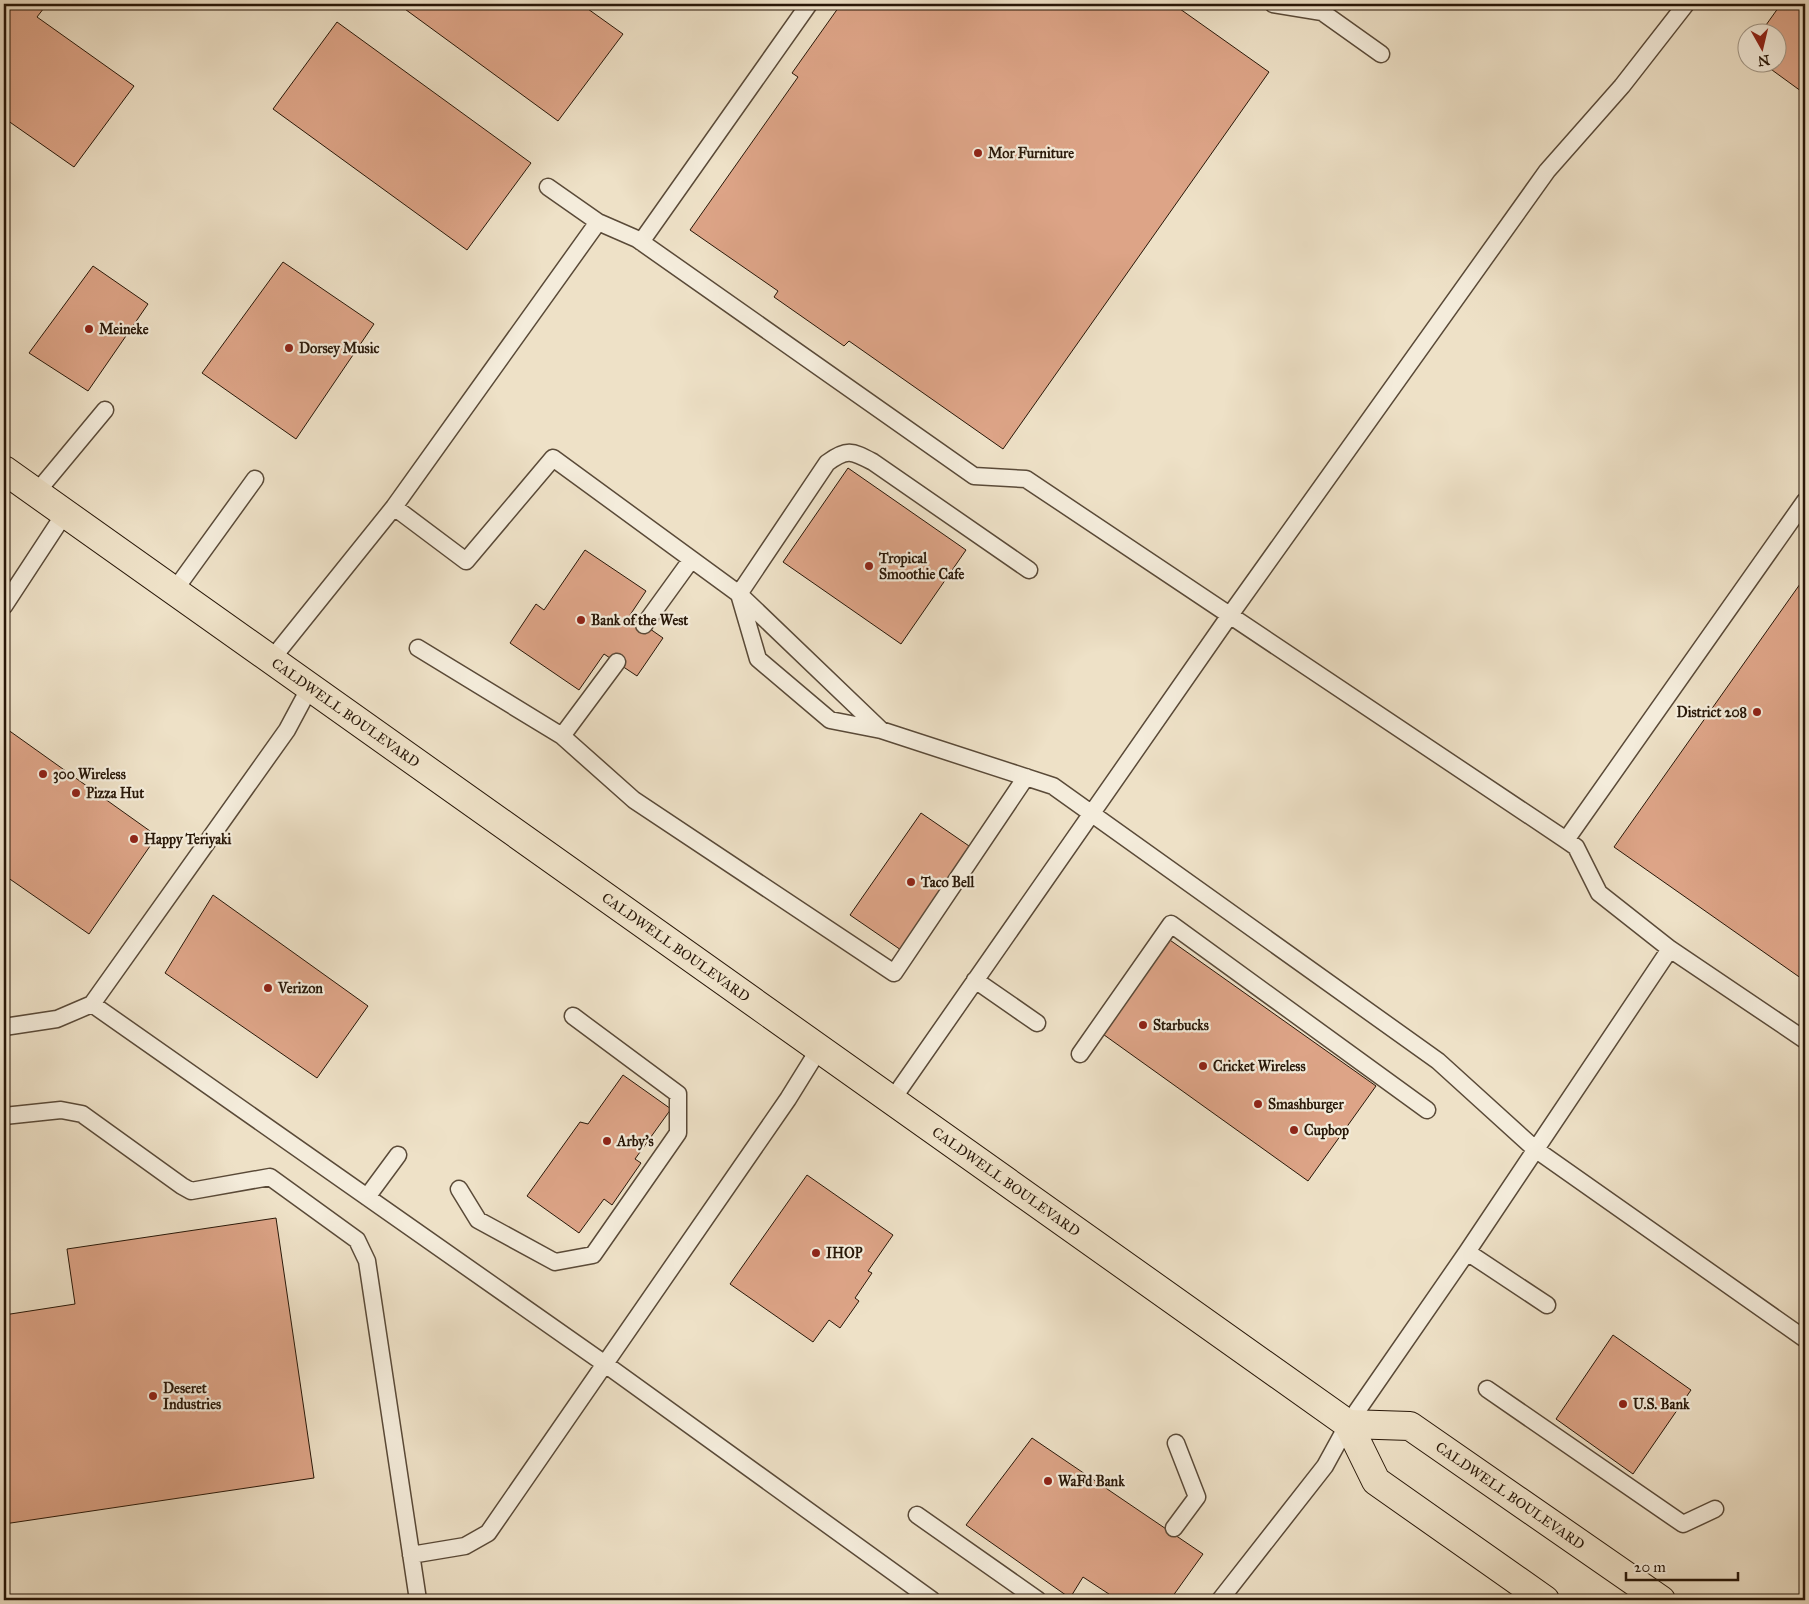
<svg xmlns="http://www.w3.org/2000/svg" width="1809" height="1604" font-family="'IM FELL Great Primer',serif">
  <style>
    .building { fill: #dda487; stroke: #281708 }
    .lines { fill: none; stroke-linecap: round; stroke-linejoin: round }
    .lane-casing { stroke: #5a4a38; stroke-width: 19 }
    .primary-casing { stroke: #281708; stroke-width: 30 }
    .lane { stroke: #f4ecdb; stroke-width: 16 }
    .primary { stroke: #eee1c7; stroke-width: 28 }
    .poi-dot { fill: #8f2418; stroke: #f4ecdb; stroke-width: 2 }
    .labels { text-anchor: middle; stroke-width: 4.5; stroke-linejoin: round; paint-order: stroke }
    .poi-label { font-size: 14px; font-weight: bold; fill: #281708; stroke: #f4ecdb; text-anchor: start }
    .street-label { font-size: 14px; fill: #281708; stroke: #f4ecdb }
  </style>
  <rect width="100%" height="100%" fill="#eee1c7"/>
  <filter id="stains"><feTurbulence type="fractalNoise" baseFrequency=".004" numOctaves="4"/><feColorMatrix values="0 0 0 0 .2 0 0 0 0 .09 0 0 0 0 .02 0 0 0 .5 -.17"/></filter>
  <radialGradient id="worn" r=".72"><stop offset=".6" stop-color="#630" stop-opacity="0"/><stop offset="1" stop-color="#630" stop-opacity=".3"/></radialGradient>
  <path class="building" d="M4,4h43l-10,13 97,69 -60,81 -70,-49z
    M398,4h183l42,30 -65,87z
    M841,4l9,1 1,-1h322l96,68 -266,377 -154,-108 -5,5 -70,-49 4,-6 -88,-61 108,-153 -6,-4z
    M1781,4h24v90l-44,-32h15v-30h-15z
    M337,22l194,141 -64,87 -194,-141z
    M283,262l91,62 -78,115 -94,-66z
    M93,266l55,38 -60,87 -59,-38z
    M848,468l118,82 -65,94 -118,-82z
    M585,550l61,41 -16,24 33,23 -26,38 -33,-22 -25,36 -69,-47 26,-39 8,6z
    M1805,577v404l-191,-134z
    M4,727l153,109 -68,98 -85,-59z
    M921,813l51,35 -71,102 -51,-35z
    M213,895l155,111 -51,72 -152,-105z
    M1167,938l209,148 -68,95 -208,-149z
    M623,1075l48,34 -36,50 6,4 -29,42 -8,-6 -25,34 -52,-37 53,-74 8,2z
    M807,1175l86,60 -25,36 4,2 -17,25 4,3 -19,27 -11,-8 -16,22 -83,-58z
    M276,1218l38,260 -310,46v-209l71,-11 -8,-55z
    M1613,1335l78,55 -58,84 -77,-55z
    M1032,1438l171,116 -33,46h-52l-35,-23 -13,21 -104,-73z"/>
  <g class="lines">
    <g class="lane-casing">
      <path id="lane" d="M1273,4l49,8 59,42
        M548,187l50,35 39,17 337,237 52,3 540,361 10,7 23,46 71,56 135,91
        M641,242l168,-238
        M36,493l69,-83
        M394,507l72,54 87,-103 186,136 142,136
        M174,591l81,-112
        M739,594l19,65 72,61 51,10 172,56 385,275 97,88 270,190
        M739,594l88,-131c20,-15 25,-12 46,-1l156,108
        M4,606l61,-93
        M644,625l47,-65
        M418,648l144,88 72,64 260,173 132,-196
        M271,660l123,-153 204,-285
        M562,736l55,-74
        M1566,840l239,-339
        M975,980l62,43
        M92,1004l195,-274 23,-43
        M4,1027l53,-8 35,-15 513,360 327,236
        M1080,1054l91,-130 256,186
        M892,1100l338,-485 317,-444 75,-85 64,-82
        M4,1116l57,-6 21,4 100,72 9,5 79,-14 87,63 10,21 51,339
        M459,1189l19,31 77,42 38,-7 85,-122v-39l-105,-78
        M367,1197l31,-42
        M1467,1252l80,53
        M1487,1389l196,135 32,-15
        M917,1515l121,85
        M1174,1528l23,-31 -21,-54
        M411,1555l54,-9 23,-13 300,-434 31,-50
        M1220,1600l105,-134 23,-42 119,-172 203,-303"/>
    </g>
    <g class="primary-casing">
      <g id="primary">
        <path id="s1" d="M4,470l1344,954 28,57 169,119"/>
        <path id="s2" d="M1348,1424l62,2 251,174"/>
      </g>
    </g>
    <use href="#lane" class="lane"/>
    <use href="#primary" class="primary"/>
  </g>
  <g class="poi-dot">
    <circle cx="978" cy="153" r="5"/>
    <circle cx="89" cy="329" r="5"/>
    <circle cx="289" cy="348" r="5"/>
    <circle cx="869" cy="566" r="5"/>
    <circle cx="581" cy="620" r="5"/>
    <circle cx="1757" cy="712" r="5"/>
    <circle cx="43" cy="774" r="5"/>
    <circle cx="76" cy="793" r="5"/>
    <circle cx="134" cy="839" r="5"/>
    <circle cx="911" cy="882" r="5"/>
    <circle cx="268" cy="988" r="5"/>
    <circle cx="1143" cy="1025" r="5"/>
    <circle cx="1203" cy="1066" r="5"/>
    <circle cx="1258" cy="1104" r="5"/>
    <circle cx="1294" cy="1130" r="5"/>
    <circle cx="607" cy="1141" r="5"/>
    <circle cx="816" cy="1253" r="5"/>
    <circle cx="153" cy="1396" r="5"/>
    <circle cx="1623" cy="1404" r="5"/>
    <circle cx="1048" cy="1481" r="5"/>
  </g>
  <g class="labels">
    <g class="poi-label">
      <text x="988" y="158">Mor Furniture</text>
      <text x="99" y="334">Meineke</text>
      <text x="299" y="353">Dorsey Music</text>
      <text x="879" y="563">Tropical<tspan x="879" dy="16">Smoothie Cafe</tspan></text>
      <text x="591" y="625">Bank of the West</text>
      <text x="1747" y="717" text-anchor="end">District 208</text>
      <text x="53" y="779">300 Wireless</text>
      <text x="86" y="798">Pizza Hut</text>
      <text x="144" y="844">Happy Teriyaki</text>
      <text x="921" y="887">Taco Bell</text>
      <text x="278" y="993">Verizon</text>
      <text x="1153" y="1030">Starbucks</text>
      <text x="1213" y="1071">Cricket Wireless</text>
      <text x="1268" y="1109">Smashburger</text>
      <text x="1304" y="1135">Cupbop</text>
      <text x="617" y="1146">Arby's</text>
      <text x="826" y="1258">IHOP</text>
      <text x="163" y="1393">Deseret<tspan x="163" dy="16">Industries</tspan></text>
      <text x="1633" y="1409">U.S. Bank</text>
      <text x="1058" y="1486">WaFd Bank</text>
    </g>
    <g class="street-label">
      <text dy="5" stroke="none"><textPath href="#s1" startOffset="419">CALDWELL BOULEVARD</textPath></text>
      <text dy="5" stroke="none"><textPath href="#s1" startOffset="824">CALDWELL BOULEVARD</textPath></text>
      <text dy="5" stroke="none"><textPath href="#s1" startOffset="1229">CALDWELL BOULEVARD</textPath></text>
      <text dy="5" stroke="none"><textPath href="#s2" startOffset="184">CALDWELL BOULEVARD</textPath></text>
    </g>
  </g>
  <rect width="1809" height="1604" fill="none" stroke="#eee1c7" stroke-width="20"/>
  <rect x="5" y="5" width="1799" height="1594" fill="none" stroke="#281708" stroke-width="2.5"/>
  <rect x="10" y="10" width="1789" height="1584" fill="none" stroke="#281708"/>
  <g transform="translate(1762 48) rotate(172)"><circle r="24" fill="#f4ecdb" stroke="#a29787"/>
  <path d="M0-4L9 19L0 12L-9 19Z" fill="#8f2418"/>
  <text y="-8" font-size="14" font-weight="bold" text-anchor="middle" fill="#281708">N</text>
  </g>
  <path d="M1626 1572v8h112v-8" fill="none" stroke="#281708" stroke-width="2.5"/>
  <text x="1634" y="1572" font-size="15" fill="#281708" stroke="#f4ecdb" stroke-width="4" paint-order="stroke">20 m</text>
  <rect width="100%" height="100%" filter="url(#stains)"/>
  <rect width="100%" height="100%" fill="url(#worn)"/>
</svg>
